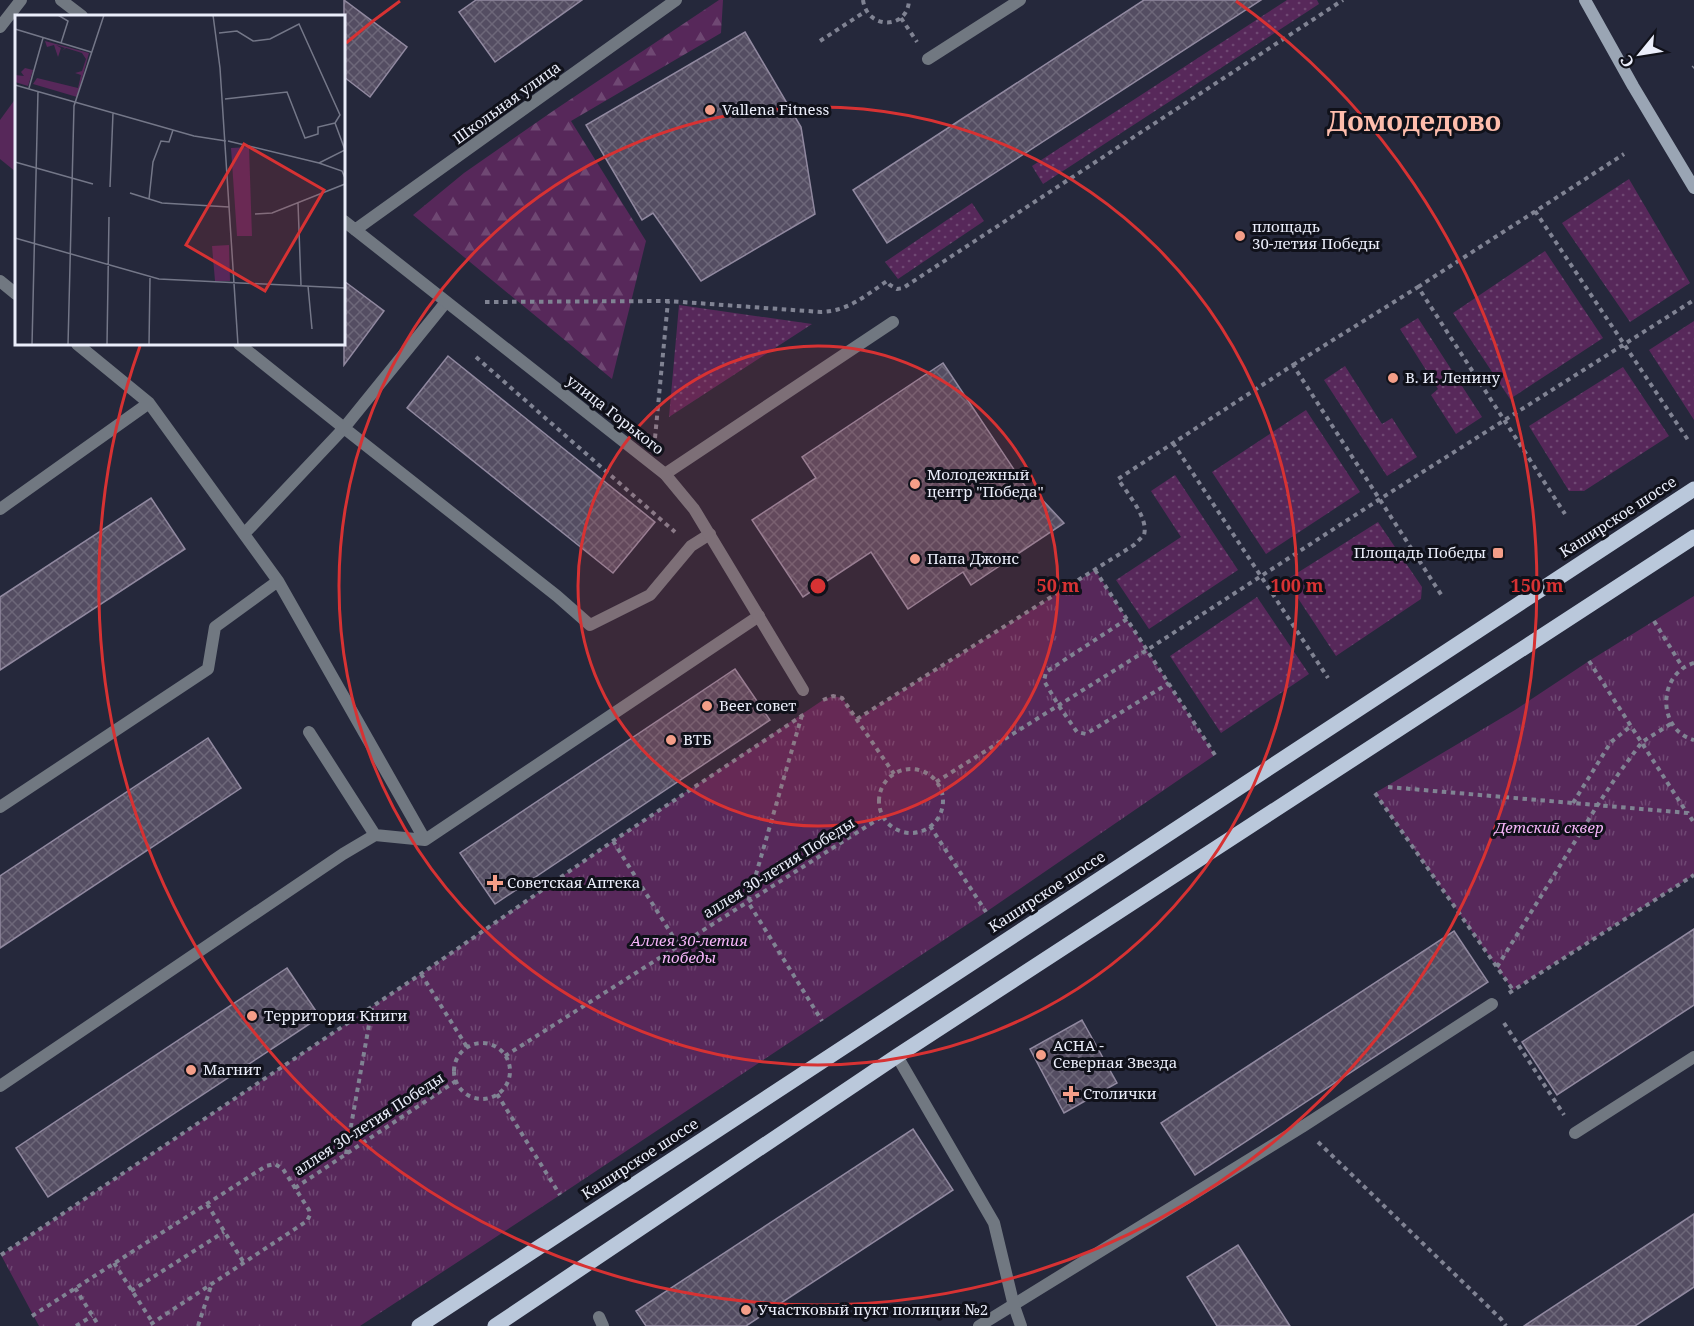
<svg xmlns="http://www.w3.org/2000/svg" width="1694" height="1326" font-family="'Noto Serif',serif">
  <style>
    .grass { fill: url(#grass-dots) }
    .forest { fill: url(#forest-firs) }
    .park { fill: url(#park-tufts) }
    .pitch { fill: #57285a }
    .building { fill: url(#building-cross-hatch); stroke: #9189a0; stroke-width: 1.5 }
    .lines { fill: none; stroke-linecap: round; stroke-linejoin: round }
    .path { stroke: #808393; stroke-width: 4; stroke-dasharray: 4.5 4.5; stroke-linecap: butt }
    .lane { stroke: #717881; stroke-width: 12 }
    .street { stroke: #717881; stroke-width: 12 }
    .secondary { stroke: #9aa5b4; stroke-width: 12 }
    .primary { stroke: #bac8db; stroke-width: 15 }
    .ring { fill: none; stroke: #d73233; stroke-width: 3 }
    .poi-dot { fill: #f49e88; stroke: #10111a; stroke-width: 2 }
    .labels { text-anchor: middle; stroke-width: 6; stroke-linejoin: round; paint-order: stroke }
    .street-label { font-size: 15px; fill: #ebeefb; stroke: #10111a }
    .poi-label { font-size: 15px; fill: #ebeefb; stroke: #10111a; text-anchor: start }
    .park-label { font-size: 15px; font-style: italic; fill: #f6b5f9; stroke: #10111a }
    .town-label { font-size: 27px; font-weight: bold; fill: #febdac; stroke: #10111a }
    .inset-road { fill: none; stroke: #747788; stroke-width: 1.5 }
    .view { fill: #d73233; fill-opacity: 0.15; stroke: #d73233; stroke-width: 3 }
    .inset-edge { fill: none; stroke: #ebeefb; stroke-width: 3 }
    .centre { fill: #d73233; stroke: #10111a; stroke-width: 3 }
    .ring-label { font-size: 18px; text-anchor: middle; font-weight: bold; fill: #d73233; stroke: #10111a; stroke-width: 6; stroke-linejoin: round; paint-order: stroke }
  </style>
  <defs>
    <pattern id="grass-dots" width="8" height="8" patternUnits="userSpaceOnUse" patternTransform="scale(1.5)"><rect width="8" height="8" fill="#57285a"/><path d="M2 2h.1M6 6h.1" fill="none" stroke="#6f4873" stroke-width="1.8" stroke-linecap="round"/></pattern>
    <pattern id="forest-firs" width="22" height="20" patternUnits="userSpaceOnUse" patternTransform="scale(1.5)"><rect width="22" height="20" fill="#57285a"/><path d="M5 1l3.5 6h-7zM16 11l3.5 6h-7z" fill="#6f4873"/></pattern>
    <pattern id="park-tufts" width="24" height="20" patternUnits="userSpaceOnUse" patternTransform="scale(1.5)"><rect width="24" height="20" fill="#57285a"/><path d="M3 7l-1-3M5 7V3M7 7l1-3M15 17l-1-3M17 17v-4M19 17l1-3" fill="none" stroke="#6f4873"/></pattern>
    <pattern id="building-cross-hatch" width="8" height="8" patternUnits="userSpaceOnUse" patternTransform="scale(1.5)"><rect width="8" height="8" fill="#544d62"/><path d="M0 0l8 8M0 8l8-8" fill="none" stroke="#6d6779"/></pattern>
  </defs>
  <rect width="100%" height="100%" fill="#25283b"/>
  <path class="grass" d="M1287,0h30l2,4 -276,180 -11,-18z
    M1629,179l61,104 -60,39 -68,-99z
    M972,203l12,18 -86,58 -13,-17z
    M1545,251l58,87 -93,61 -57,-86z
    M679,305l133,19 -143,93z
    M1418,318l64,99 -26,17 -25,-39 7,-6 -38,-60z
    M1694,321v99l-45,-70z
    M1345,366l37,58 10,-6 25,39 -30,19 -63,-96z
    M1623,367l46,69 -85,55h-15l-40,-65z
    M1306,410l54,82 -94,62 -54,-82z
    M1175,475l63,95 -89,59 -33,-49 65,-43 -30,-46z
    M1378,522l44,65 -1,12 -85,57 -50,-76z
    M1257,597l52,77 -88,59 -51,-77z"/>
  <path class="forest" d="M719,0h4l-2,33 -150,88 75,120 -34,138 -199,-164 51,-42 89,-62z"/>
  <path class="park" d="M1095,570l120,185 -229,157 -426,283 -200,131h-321l-38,-71 420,-281 192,-133 210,-141 10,-4 9,2 15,21z
    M1694,596v279l-181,115 -138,-197 140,-83 74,-49z"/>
  <path class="pitch" d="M16,98v74l-16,-13v-39z"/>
  <path class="building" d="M344,0l63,47 -37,50 -26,-20z
    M476,0h106l-87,62 -36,-50z
    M1144,0h117l-374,243 -34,-53z
    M745,32l56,95 14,87 -114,67 -48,-68 -11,7 -56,-95z
    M344,281l40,30 -40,54z
    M448,356l207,166 -42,51 -206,-165z
    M943,363l86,129 4,-2 31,33 -93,62 -8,-13 -55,37 -37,-57 -68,45 -51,-77 64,-42 -14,-21z
    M151,498l34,51 -185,121v-73z
    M735,669l35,51 -275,184 -35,-51z
    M208,738l33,50 -241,160v-72z
    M1694,929v76l-137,90 -35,-53z
    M1454,931l34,51 -293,193 -34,-52z
    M287,968l33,49 -272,180 -32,-49z
    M1082,1020l35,63 -53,30 -34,-64z
    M913,1129l40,61 -207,136h-100l-10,-15z
    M1694,1214v73l-59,39h-111z
    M1238,1245l52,81h-73l-30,-49z"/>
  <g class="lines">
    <path class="path" d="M863,0c4,30 45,30 46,0
      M901,18l16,24
      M820,41l46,-30
      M1693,68l1,-1
      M1535,211l153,229
      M1418,287l206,-133
      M485,302l183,-1 153,11c27,-1 44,-16 66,-31l3,4 7,4 6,-1 440,-288
      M476,357l199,175
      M1293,365l125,-78 147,227
      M655,438l13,-137
      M1173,443l155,235
      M1095,570l120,185
      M1127,619l-81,53 -2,9 15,25 18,26 9,2 83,-51
      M1654,621l29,47
      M1589,661l98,152
      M1694,663c-37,11 -37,67 0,77
      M823,700l10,-4 9,2 52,76
      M802,715l-54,187 74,119
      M857,719l277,-174 10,-10c5,-17 -17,-42 -26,-56l175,-114 149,231
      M879 801a32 32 0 1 1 64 0a32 32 0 1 1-64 0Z
      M936,782l211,-132 233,-151 314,-199
      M1388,787l300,26 6,10
      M1375,793l138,197
      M1573,803l38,-61 20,-16
      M930,826l56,86
      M613,841l66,105
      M1497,967l100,-161 22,-33 23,-31 30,-19
      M421,974l46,73
      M1509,993l185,-118
      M1504,1023l60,92
      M454 1071a28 28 0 1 1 56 0a28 28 0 1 1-56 0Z
      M505,1056l378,-240
      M497,1094l63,101
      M1318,1142l183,177 5,7
      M346,1154l26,-146
      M295,1188l161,-107
      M207,1204l37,59
      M1,1255l420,-281 192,-133 193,-128
      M114,1263l39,60
      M75,1288l24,38
      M131,1291l93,-59
      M32,1316l234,-150 9,-2 8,5 26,41 1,5 -3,6 -159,105
      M76,1326l16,-10
      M198,1326l13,-40"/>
    <path class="lane" d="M0,27l21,-27
      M928,59l92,-59
      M0,281l16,13
      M446,302l-102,126 213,168 33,29 60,-30 41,-49 19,-12
      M77,344l72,59 129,178 147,259
      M239,344l105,84 -100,106
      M665,474l228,-152
      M0,509l149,-106
      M309,732l66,103
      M0,807l208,-138 7,-42 63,-46
      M0,1086l343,-232 32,-19 50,5 334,-224
      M1575,1133l119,-76
      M599,1317l4,9
      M979,1326l323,-199 190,-123"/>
    <path class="street" d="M61,0l21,16
      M344,221l321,253 29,35 109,181
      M355,230l321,-230
      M897,1056l97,167 20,83 7,20"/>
    <path class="secondary" d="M1585,0l48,86 61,102"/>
    <path class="primary" d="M419,1326l1275,-837
      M495,1326l402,-270 797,-519"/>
  </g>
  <circle cx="818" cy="586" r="240" fill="#d73233" fill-opacity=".12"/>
  <g class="ring">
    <circle cx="818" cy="586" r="240"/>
    <circle cx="818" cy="586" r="479"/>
    <path d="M346 43A719 719 0 0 1 400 1M1236 1A719 719 0 1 1 140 346"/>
  </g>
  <g class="poi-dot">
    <circle cx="710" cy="110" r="6"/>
    <circle cx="1240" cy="236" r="6"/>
    <circle cx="1393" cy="378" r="6"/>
    <circle cx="915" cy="484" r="6"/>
    <rect x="1492" y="547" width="12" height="12" rx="3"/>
    <circle cx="915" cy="559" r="6"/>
    <circle cx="707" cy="706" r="6"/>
    <circle cx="671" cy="740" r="6"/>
    <path d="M492 874h6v6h6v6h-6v6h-6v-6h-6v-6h6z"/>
    <circle cx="252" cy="1016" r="6"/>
    <circle cx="1041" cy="1055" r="6"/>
    <circle cx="191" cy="1070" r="6"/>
    <path d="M1068 1085h6v6h6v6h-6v6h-6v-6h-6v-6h6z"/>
    <circle cx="746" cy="1310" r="6"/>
  </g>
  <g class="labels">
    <g class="street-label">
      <text transform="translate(507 103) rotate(-36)" y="5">Школьная улица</text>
      <text transform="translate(615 415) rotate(38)" y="5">улица Горького</text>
      <text transform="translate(1618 517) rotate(-33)" y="5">Каширское шоссе</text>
      <text transform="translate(779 868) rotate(-32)" y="5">аллея 30-летия Победы</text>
      <text transform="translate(1047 892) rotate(-33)" y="5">Каширское шоссе</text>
      <text transform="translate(369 1124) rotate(-33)" y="5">аллея 30-летия Победы</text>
      <text transform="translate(640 1159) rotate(-33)" y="5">Каширское шоссе</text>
    </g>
    <g class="poi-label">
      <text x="722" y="115">Vallena Fitness</text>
      <text x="1252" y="232">площадь<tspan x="1252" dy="17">30-летия Победы</tspan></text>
      <text x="1405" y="383">В. И. Ленину</text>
      <text x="927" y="480">Молодежный<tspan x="927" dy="17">центр "Победа"</tspan></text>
      <text x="1486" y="558" text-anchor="end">Площадь Победы</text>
      <text x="927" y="564">Папа Джонс</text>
      <text x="719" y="711">Beer совет</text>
      <text x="683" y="745">ВТБ</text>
      <text x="507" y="888">Советская Аптека</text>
      <text x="264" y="1021">Территория Книги</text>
      <text x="1053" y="1051">АСНА -<tspan x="1053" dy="17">Северная Звезда</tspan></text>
      <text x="203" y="1075">Магнит</text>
      <text x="1083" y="1099">Столички</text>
      <text x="758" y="1315">Участковый пукт полиции №2</text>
    </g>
    <g class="park-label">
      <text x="1549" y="833">Детский сквер</text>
      <text x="689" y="946">Аллея 30-летия<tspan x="689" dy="17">победы</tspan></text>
    </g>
    <g class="town-label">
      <text x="1414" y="131">Домодедово</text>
    </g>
  </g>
  <g transform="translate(15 15)">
    <rect width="330" height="330" fill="#25283b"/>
    <path d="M30,26l44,12 -12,44 -44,-13 4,-6 41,10 3,-13 -6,-2 7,-2 4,-12 -4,-6 -16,-5 -4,3 3,-3 -9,-3 5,3 -3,9 -4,-12 -7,2zM10,53l8,2 -5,16 -13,-4v-7l9,1 -3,-4z" fill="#57285a"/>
    <path d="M234,132l3,89h-15l-6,-88zM214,230l1,36h-15l-3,-35z" fill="#57285a"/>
    <path class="inset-road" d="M43,0l10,6 -7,22M198,0l7,53 18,277M0,14l76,23M204,18l18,-2 16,10 17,-2 29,-15 41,91 -5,8M0,70l179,51 32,5M14,73l14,-50M210,84l62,-7 18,46 13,-4v-7l17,-4M213,126l91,22 23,8 3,7M0,147l78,22M304,148l26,-13 -10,-27M95,172l3,-74M115,178l32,10 67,4M134,184l4,-37 8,-21 8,1 4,-12M283,188l3,82M240,199l17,-1 73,-29M0,223l144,41 186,9M293,271l4,43M17,330l6,-254M53,330l6,-239 30,-91M92,330l2,-128M134,330l1,-67"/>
    <path class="view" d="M229,129l80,46 -59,101 -79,-46z"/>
    <rect width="330" height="330" class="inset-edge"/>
  </g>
  <circle cx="818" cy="586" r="9" class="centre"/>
  <g class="ring-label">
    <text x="1058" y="592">50 m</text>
    <text x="1297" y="592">100 m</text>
    <text x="1537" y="592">150 m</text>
  </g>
  <g transform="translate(1640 54) rotate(240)" stroke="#10111a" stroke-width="4.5" paint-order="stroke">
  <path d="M0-4.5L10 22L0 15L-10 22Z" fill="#ebeefb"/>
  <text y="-9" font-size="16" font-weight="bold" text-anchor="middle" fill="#ebeefb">С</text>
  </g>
</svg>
